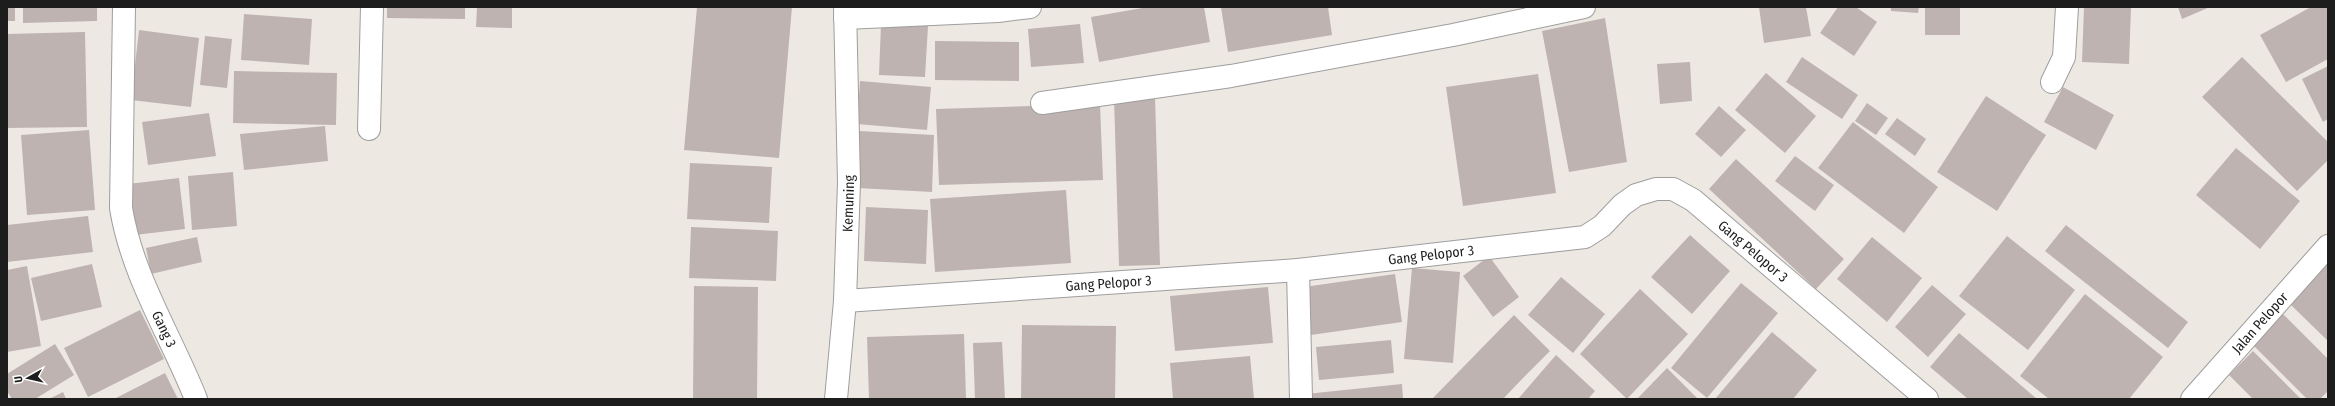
<svg xmlns="http://www.w3.org/2000/svg" width="2335" height="406" font-family="'Fira Sans Condensed',sans-serif">
  <style>
    .building { fill: #beb3b0 }
    .lines { fill: none; stroke-linecap: round; stroke-linejoin: round }
    .minor-casing { stroke: #9e9e9e; stroke-width: 24 }
    .minor { stroke: #fff; stroke-width: 22 }
    .labels { text-anchor: middle; stroke-width: 3; stroke-linejoin: round; paint-order: stroke }
    .street-label { font-size: 14px; fill: #1d1d1d; stroke: #fff }
  </style>
  <rect width="100%" height="100%" fill="#eee8e3"/>
  <path class="building" d="M7,7h8v14h-8z
    M23,7h74v14l-74,2z
    M387,7h78v12l-78,-1z
    M477,7h35v21l-36,-1z
    M697,7h95l-13,151 -95,-8z
    M1148,7h56l6,35 -111,20 -8,-45z
    M1221,7h107l4,28 -104,17z
    M1759,7h47l5,29 -47,7z
    M1838,7h18l21,15 -23,34 -34,-23z
    M1891,7h28l-1,6 -27,-2z
    M1925,7h35v28h-35z
    M2084,7h47l-2,57 -47,-2z
    M2178,7h32l-28,12z
    M2311,7h17v52l-42,23 -26,-47z
    M244,14l68,5 -3,46 -68,-5z
    M1605,18l22,144 -58,10 -27,-141z
    M881,24l47,2 -3,51 -46,-2z
    M1080,24l4,39 -53,4 -3,-38z
    M139,30l60,8 -8,69 -60,-7z
    M85,32l2,95 -80,1v-94z
    M205,36l27,3 -5,49 -27,-3z
    M935,41l84,1v39l-84,-1z
    M1802,57l56,38 -16,24 -56,-37z
    M2242,57l86,85v18l-31,31 -95,-94z
    M1690,62l2,39 -32,3 -3,-40z
    M2328,66v53l-5,3 -21,-43z
    M234,71l103,2 -1,52 -103,-2z
    M1766,73l50,43 -31,37 -50,-43z
    M1538,74l18,119 -93,13 -17,-119z
    M860,81l71,6 -4,43 -70,-6z
    M2063,87l51,28 -18,35 -52,-28z
    M1155,96l5,169 -41,1 -5,-169z
    M1986,96l60,39 -49,76 -60,-39z
    M1867,103l21,15 -12,17 -21,-14z
    M1100,104l3,76 -164,5 -3,-76z
    M1719,106l27,24 -25,27 -26,-23z
    M209,113l7,43 -68,9 -6,-43z
    M1897,118l29,21 -11,17 -30,-22z
    M1853,122l85,65 -34,46 -86,-65z
    M325,126l3,35 -84,9 -4,-36z
    M89,130l6,80 -68,5 -6,-80z
    M859,131l75,4 -2,57 -75,-4z
    M2236,148l64,53 -40,48 -64,-54z
    M1795,156l39,29 -19,26 -40,-30z
    M1736,159l108,100 -28,30 -107,-100z
    M690,163l82,4 -3,56 -82,-4z
    M233,172l4,54 -45,4 -4,-54z
    M179,178l6,51 -50,6 -7,-51z
    M1066,190l5,73 -136,9 -5,-73z
    M866,207l62,3 -2,54 -62,-3z
    M88,216l5,36 -86,10v-37z
    M2066,225l122,97 -20,26 -123,-97z
    M691,227l87,4 -2,50 -87,-3z
    M1690,235l40,36 -38,43 -41,-37z
    M2007,236l68,54 -47,60 -69,-54z
    M197,237l5,25 -51,12 -5,-26z
    M1872,237l50,41 -35,44 -50,-43z
    M1489,256l30,41 -26,20 -30,-41z
    M2328,262v79l-39,-38z
    M92,264l10,43 -61,14 -10,-43z
    M27,266l14,80 -34,6v-82z
    M1412,268l48,4 -7,91 -49,-4z
    M1395,274l7,48 -91,13 -7,-48z
    M1561,277l44,37 -32,39 -45,-38z
    M1741,283l37,30 -71,85 -36,-30z
    M1932,285l34,29 -38,43 -33,-30z
    M694,286l64,1 -1,112h-64z
    M1268,287l5,56 -98,8 -5,-55z
    M1640,289l48,45 -61,65 -47,-45z
    M2085,294l78,63 -34,42h-80l-29,-23z
    M140,310l24,49 -76,38 -24,-49z
    M2282,313l46,46v32l-8,8h-13l-55,-55z
    M1514,315l36,36 -27,27 -20,21h-71z
    M1022,325l94,1 -1,73h-94z
    M1772,332l45,38 -24,29h-78z
    M1959,333l57,48 21,18h-69l-38,-32z
    M964,334l2,65h-97l-2,-62z
    M1391,340l3,33 -75,7 -3,-33z
    M1002,342l3,57h-30l-2,-56z
    M55,344l19,31 -39,24h-23l-5,-8v-17z
    M2253,351l48,48h-48l-24,-24z
    M1556,355l39,36 -7,8h-70z
    M1250,356l4,43h-81l-3,-36z
    M1667,368l31,31h-61z
    M165,373l13,26h-64z
    M1402,384l1,15h-97v-5z
    M63,392l3,7h-17z"/>
  <g class="lines">
    <g class="minor-casing">
      <g id="minor">
        <path id="s1" d="M124,7l-3,201c11,68 50,128 75,191"/>
        <path d="M845,18l153,-7 32,-4"/>
        <path d="M2052,82l12,-25 3,-50"/>
        <path d="M1042,103l189,-27 222,-41 131,-28"/>
        <path d="M369,129l3,-122"/>
        <path d="M1298,270l3,129"/>
        <path id="s2" d="M845,301l453,-31 287,-33 17,-11 20,-21 14,-10 20,-6h17l20,11 234,199"/>
        <path id="s3" d="M836,399l9,-98 4,-119 -4,-175"/>
        <path id="s4" d="M2192,399l136,-153"/>
      </g>
    </g>
    <use href="#minor" class="minor"/>
  </g>
  <g class="labels">
    <g class="street-label">
      <text dy="5" stroke="none"><textPath href="#s3" startOffset="196">Kemuning</textPath></text>
      <text dy="5" stroke="none"><textPath href="#s2" startOffset="949">Gang Pelopor 3</textPath></text>
      <text dy="5" stroke="none"><textPath href="#s2" startOffset="588">Gang Pelopor 3</textPath></text>
      <text dy="5" stroke="none"><textPath href="#s2" startOffset="264">Gang Pelopor 3</textPath></text>
      <text dy="5" stroke="none"><textPath href="#s4" startOffset="102">Jalan Pelopor</textPath></text>
      <text dy="5" stroke="none"><textPath href="#s1" startOffset="330">Gang 3</textPath></text>
    </g>
  </g>
  <rect width="2335" height="406" fill="none" stroke="#1d1d1d" stroke-width="16"/>
  <g transform="translate(28 378) rotate(262)" stroke="#ffffff" stroke-width="3" paint-order="stroke">
  <path d="M0-3L7 15L0 10L-7 15Z" fill="#1d1d1d"/>
  <text y="-6" font-size="11" font-weight="bold" text-anchor="middle" fill="#1d1d1d">U</text>
  </g>
</svg>
